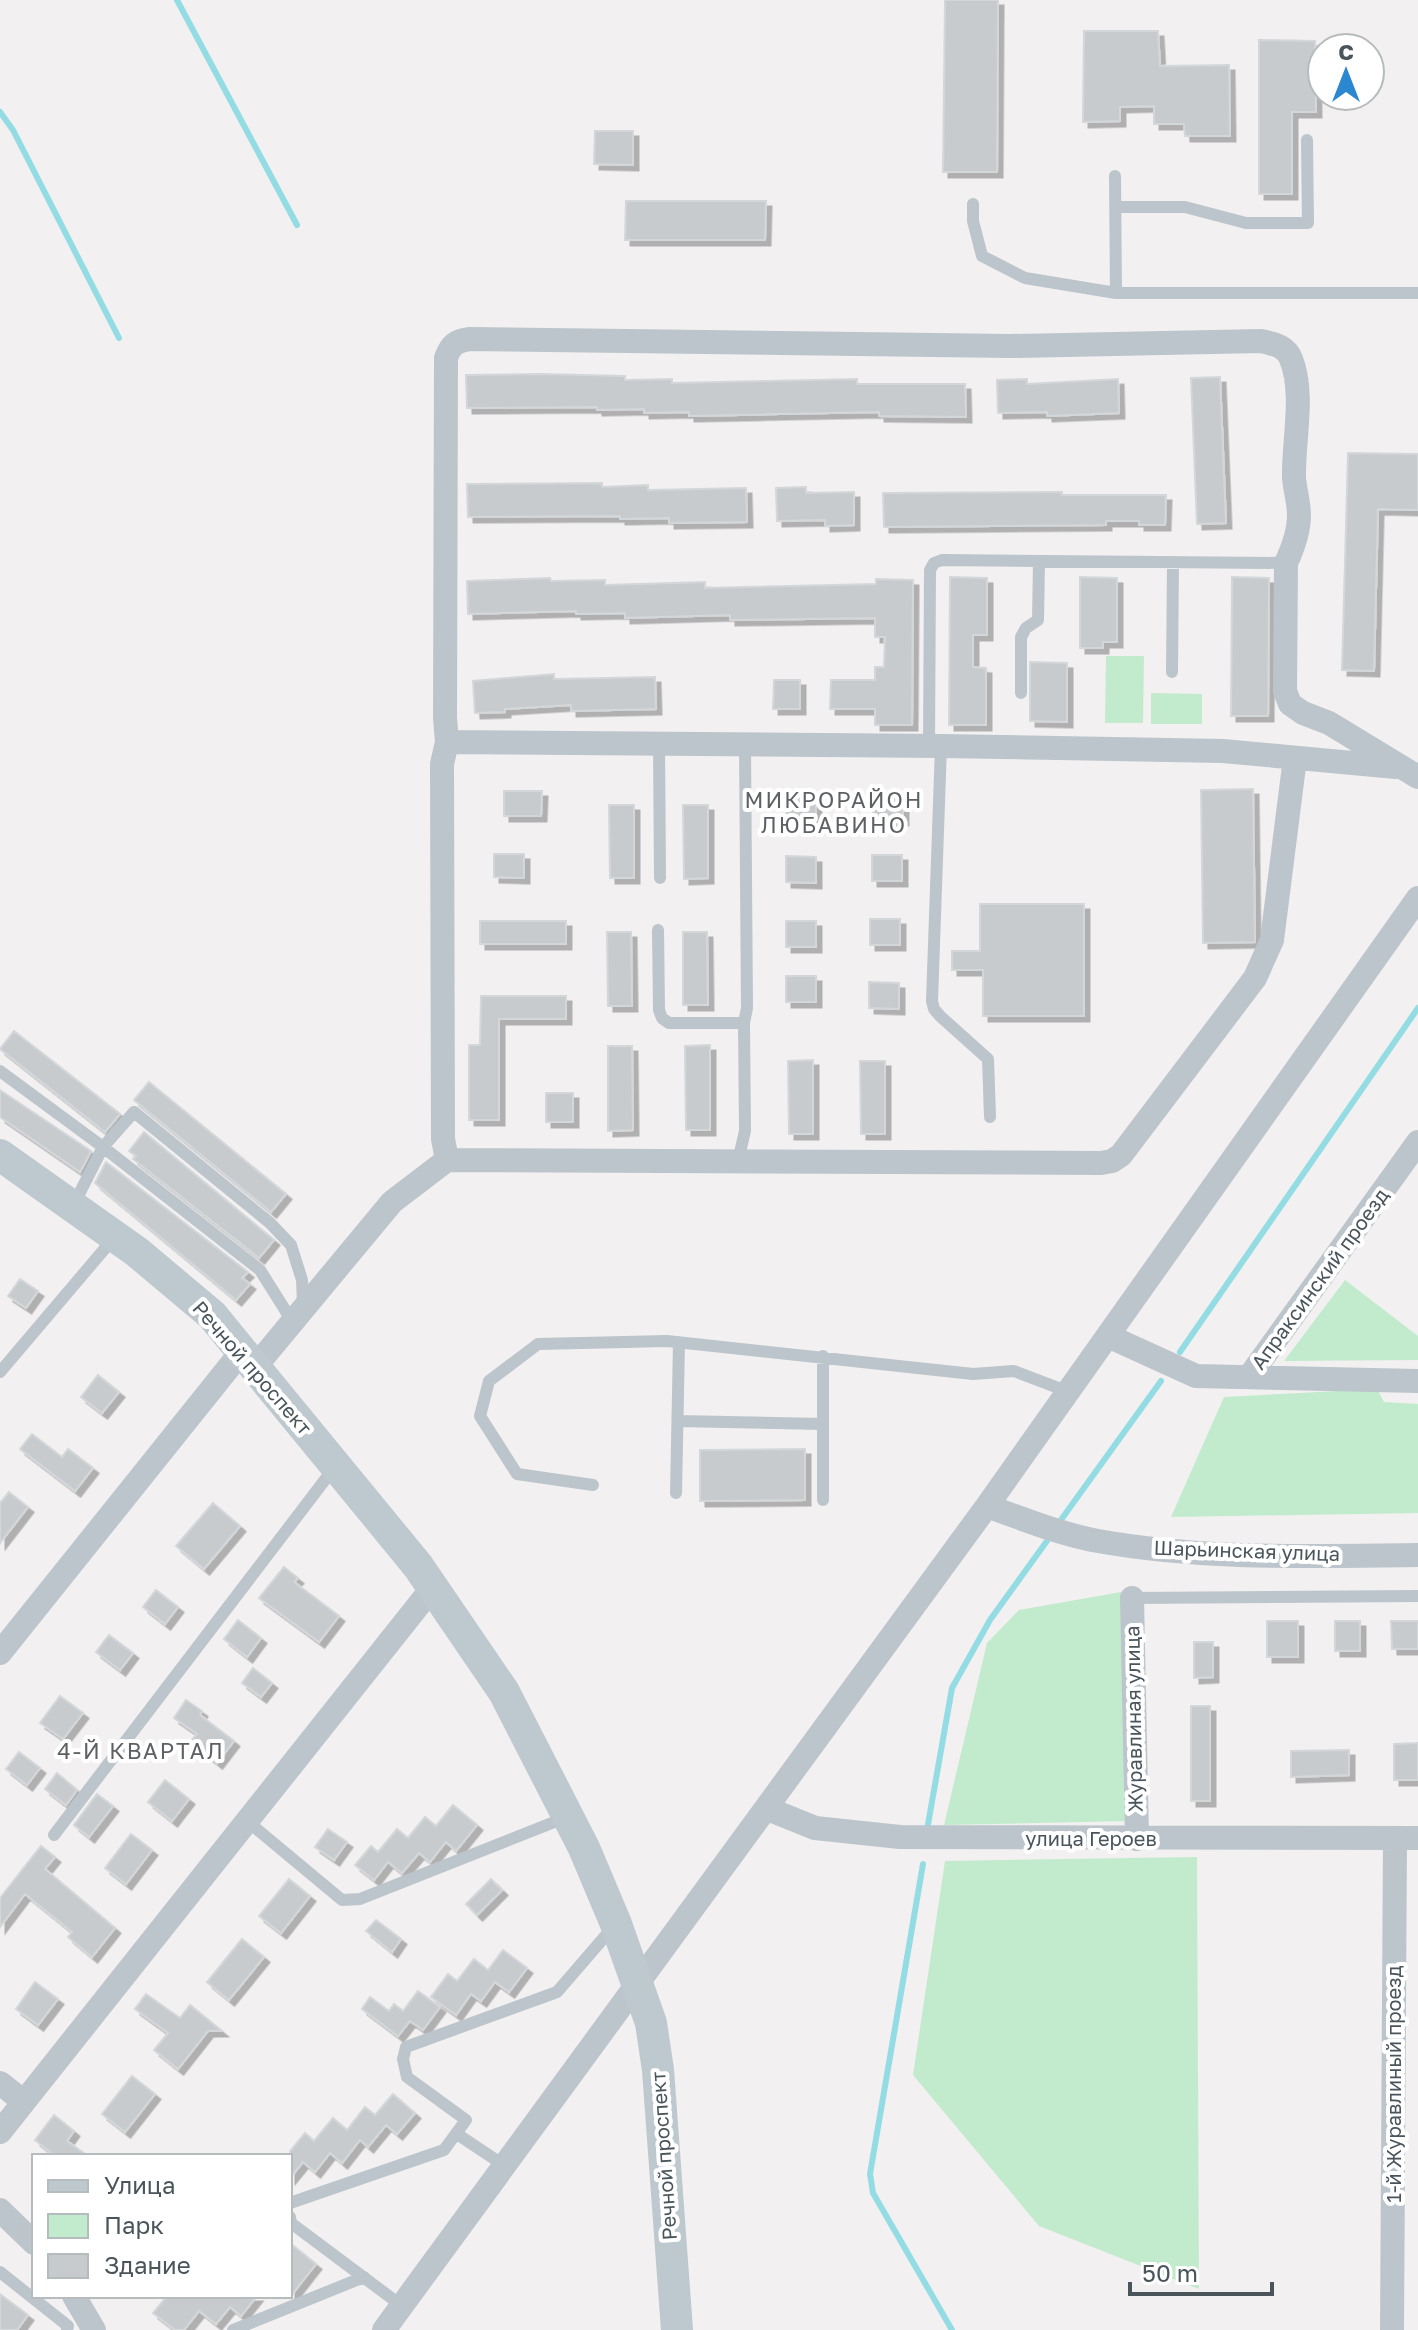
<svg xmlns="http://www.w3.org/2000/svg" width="1418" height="2330" font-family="'Golos Text',sans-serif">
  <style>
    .green { fill: #c2ebcd }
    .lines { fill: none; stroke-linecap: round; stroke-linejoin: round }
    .stream { stroke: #94dce3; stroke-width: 6 }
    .building { fill: #c7cbce; stroke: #d4d7da; stroke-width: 2; filter: url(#shadow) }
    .lane { stroke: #bcc5cb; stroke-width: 12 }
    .street { stroke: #bcc5cb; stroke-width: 24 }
    .secondary { stroke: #bdc8cf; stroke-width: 32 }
    .labels { text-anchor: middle; stroke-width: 8; stroke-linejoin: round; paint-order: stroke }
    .street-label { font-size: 20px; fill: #49555b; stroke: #fff }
    .neighbourhood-label { font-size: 22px; letter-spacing: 2px; fill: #5d6164; stroke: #fff }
  </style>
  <defs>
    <filter id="shadow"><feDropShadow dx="5.5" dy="5.5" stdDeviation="0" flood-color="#0004"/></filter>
  </defs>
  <rect width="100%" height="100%" fill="#f2f0f0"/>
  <path class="green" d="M1106,656h38l-1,67h-38z
    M1151,693l51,1v30h-51z
    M1345,1280l73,56v24l-134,1z
    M1377,1389l7,13 34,2v109l-247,4 53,-120z
    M1121,1592l9,229 -186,4 43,-182 32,-33z
    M1197,1857l2,432 -160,-63 -126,-151 32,-214z"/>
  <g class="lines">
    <path class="stream" d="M177,0l120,225
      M0,112l13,18 106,208
      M1180,1352l238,-344
      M1058,1524l103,-143
      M927,1830l25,-142 38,-68 62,-86
      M923,1864l-53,310 3,19 79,137"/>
  </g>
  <path class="building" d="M945,0h53l-1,172h-54z
    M1084,31h74l2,35 69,-1 1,71h-45l-1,-12h-30v-18l-34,1v14l-37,1z
    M1259,40l56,1 1,71h-24v82h-33z
    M595,131h38v34l-39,-1z
    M626,201h140l-1,39h-140z
    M542,374l83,2v4l47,-1v4l185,-4v5h108l1,33 -87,-1v-4l-190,4v-4l-45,1v-4l-47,1v-3l-130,1 -1,-33z
    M1220,377l6,146 -29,1 -6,-146z
    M1027,379v5l91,-5 1,34 -72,3v-4l-49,1 -1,-33z
    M1348,453l70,1v56l-40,-1 -4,162 -32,-1z
    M602,483v4l46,-2v5l98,-2 1,34 -78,1v-5l-49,1v-3l-152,1 -1,-33z
    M806,487v6l48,-1v33l-29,1v-6l-48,1 -1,-33z
    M1062,492v3h104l-1,30h-26v-4h-33v4l-222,2 -1,-34z
    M950,577l37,1v57h-14v32l13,1v57h-37z
    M1080,577l37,1v64h-14v6h-23z
    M1232,577l37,1 -1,138h-37z
    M550,578l1,3 54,-1v5l100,-3v6l171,-4v-5l37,1 -1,145h-37v-16h-45l1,-29h44v-13h9l1,-30h-10v-19l-145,2v-5l-105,3v-5l-49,1v-3l-108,3 -1,-33z
    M1030,662l37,1v59l-37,-1z
    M554,674v5l101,-2 1,32 -85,2v-6l-66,4v3l-30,1 -2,-32z
    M774,680h26v29h-27z
    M1253,789l2,153 -52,1 -2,-153z
    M504,791h38l-1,25h-37z
    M786,792h30v26h-30z
    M873,794h30v26h-30z
    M609,805h25v73h-24z
    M683,805h25v73l-24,1z
    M494,854h30v24l-30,-1z
    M872,855h30v26h-30z
    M786,856l30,1v26l-30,-1z
    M980,904h104v112h-101v-46h-31v-19h28z
    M870,919h30v26h-30z
    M480,921h86v23h-86z
    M786,921h30v26h-30z
    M607,932h24l1,74h-24z
    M683,932h24l1,73h-25z
    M786,976h30v26h-30z
    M869,982l30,1v26l-30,-1z
    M481,996h85v23h-67v101h-30v-75h11z
    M14,1031l106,83 -15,18 -105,-83z
    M710,1045v85h-24l-1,-84z
    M608,1046h24l1,84 -25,1z
    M813,1060v74h-24l-1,-73z
    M860,1061h25v73h-24z
    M149,1082l137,112 -15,18 -137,-112z
    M0,1090l91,61 -11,21 -80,-55z
    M546,1093h27v29h-27z
    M144,1132l130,108 -15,18 -126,-99 3,-3 -7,-5z
    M106,1162l142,110 -6,6 8,6 -14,16 -141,-117z
    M20,1279l18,12 -12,17 -18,-12z
    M98,1375l21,17 -17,21 -21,-16z
    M32,1434l30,23 6,-8 25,19 -18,23 -55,-42z
    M805,1449v51l-105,1v-51z
    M9,1492l19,15 -28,36v-40z
    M213,1503l27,23 -36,43 -28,-23z
    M284,1567l14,11 -4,4 45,34 -20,26 -60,-44z
    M156,1590l22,17 -13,17 -22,-17z
    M238,1620l23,18 -14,19 -23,-18z
    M1267,1621h31v36h-31z
    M1335,1621h25v30h-25z
    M1391,1621h27v28h-26z
    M109,1635l24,18 -13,17 -24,-18z
    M1194,1642h19v35l-19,1z
    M253,1668l19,15 -11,14 -19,-14z
    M60,1696l23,17 -20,26 -23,-16z
    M186,1700l16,11 -2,4 34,26 -17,22 -27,-21 7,-8 -23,-16z
    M1191,1706h19v95h-19z
    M1418,1743v37h-24v-36z
    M1349,1750v25l-58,2v-26z
    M19,1752l21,16 -13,17 -21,-16z
    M57,1773l20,17 -11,15 -21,-16z
    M165,1780l24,19 -17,22 -24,-19z
    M97,1794l16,12 -24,31 -15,-12z
    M453,1805l24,20 -21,26 -10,-9 -16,20 -11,-9 -17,20 -14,-11 -14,18 -19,-15 16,-19 7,6 19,-23 11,9 17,-21 11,9z
    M328,1829l19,13 -13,18 -19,-13z
    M131,1834l21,16 -26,34 -21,-16z
    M41,1846l14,11 -10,12 70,59 -23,29 -24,-20 4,-5 -47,-38 -25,33v-29z
    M289,1879l21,17 -29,37 -22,-17z
    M491,1879l11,11 -25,25 -11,-11z
    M376,1920l25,19 -9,13 -26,-21z
    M242,1939l22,18 -35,43 -22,-18z
    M503,1950l24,18 -18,24 -14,-10 -14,19 -10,-7 -15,21 -25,-18 17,-23 9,7 17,-22 14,11z
    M35,1982l23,17 -20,26 -22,-16z
    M418,1991l22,16 -17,23 -13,-9 -12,15 -36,-27 8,-12 19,14 5,-7 9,7z
    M146,1994l34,24 10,-13 32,26h-14l-30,38 -24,-19 14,-17 -33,-24z
    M132,2076l23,18 -30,38 -23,-18z
    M393,2094l22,19 -18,21 -11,-9 -18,22 -8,-7 -18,23 -12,-10 -15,19 -12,-10 -13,16v-27l15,-18 9,8 19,-23 14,12 18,-23 10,8z
    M54,2115l20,16 -7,10 21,15h-33l-20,-16z
    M290,2243l26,21 -26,33z
    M0,2294l28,21 -11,15h-17z
    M167,2296h90l-16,20 -11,-9 -14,17 -17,-13 -15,19h-9l-22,-17z"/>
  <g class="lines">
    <path class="lane" d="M1115,176l1,117h302
      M973,204v17l9,35 43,22 91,15
      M1116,207h69l61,16h62l-1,-83
      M1172,672l1,-110
      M1021,693v-56l5,-9 12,-8 1,-59
      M659,744l1,134
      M929,746l1,-176 4,-7 8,-3 344,3
      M941,746l-9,255 2,8 6,7 48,43 2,58
      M658,930l1,80 3,8 7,5h75
      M0,1071l103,76 157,123 32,51
      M738,1161l7,-30 -1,-108 3,-15 -2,-263
      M74,1204l29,-57 31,-35 136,111 21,22 11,35 1,24
      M0,1372l113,-133
      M678,1421l145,3
      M593,1485l-76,-11 -37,-58 9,-35 49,-37 129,-3 306,33 41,-3 55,21
      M676,1493l3,-150
      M823,1500v-144
      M1132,1598l286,-2
      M247,1821l95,79 18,-1 207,-82
      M54,1835l280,-367
      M457,2134l48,32
      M290,2203l154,-53 22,-30 -59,-43 -4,-18 3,-12 151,-55 57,-66
      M290,2217l1,6 111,83
      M0,2272l68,54 -1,4
      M233,2330l131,-53"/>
    <path class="street" d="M447,742l494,4 282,5 173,16
      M1295,758l-23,182 -17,38 -134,177 -9,6 -11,2 -654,-3 -4,-21 -1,-375 5,-22 -2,-24 1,-360c5,-14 10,-17 24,-19l540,7 251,-5c13,3 25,5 30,18 14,35 2,82 3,119 1,12 5,25 5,37 0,17 -6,33 -13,48l-1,128 5,13 13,9 26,10 89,54
      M1108,1336l88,40 222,5
      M255,1367l137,-165 55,-42
      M1249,1377l169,-235
      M987,1506c36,13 73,28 111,35 106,19 213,15 320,14
      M1132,1598l5,241
      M0,1653l242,-302
      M768,1809l47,19 85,9 518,1
      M0,2083l24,19
      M0,2132l433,-545
      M0,2210l34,33
      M74,2296l20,34
      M384,2330l603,-824 431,-608
      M1392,2330l3,-492"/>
    <path class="secondary" d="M0,1155l137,97 75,63 206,251 86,126 80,156 32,76 35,99 7,47 19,260"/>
  </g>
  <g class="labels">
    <g class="street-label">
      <text transform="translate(1320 1279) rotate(-54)" y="7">Апраксинский проезд</text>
      <text transform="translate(252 1368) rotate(49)" y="7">Речной проспект</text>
      <text transform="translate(1247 1551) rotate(2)" y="7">Шарьинская улица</text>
      <text transform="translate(1134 1719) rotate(-91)" y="7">Журавлиная улица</text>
      <text x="1091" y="1846">улица Героев</text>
      <text transform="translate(1394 2084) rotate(-90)" y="7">1-й Журавлиный проезд</text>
      <text transform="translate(664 2156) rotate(-94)" y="7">Речной проспект</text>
    </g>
    <g class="neighbourhood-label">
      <text x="834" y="808">МИКРОРАЙОН<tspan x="834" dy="25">ЛЮБАВИНО</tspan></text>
      <text x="141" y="1759">4-Й КВАРТАЛ</text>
    </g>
  </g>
  <rect x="32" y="2154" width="260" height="144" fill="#ffffff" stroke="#b6bbbd" stroke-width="2"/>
  <rect x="48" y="2180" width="40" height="12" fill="#bdc8cf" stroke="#b6bbbd" stroke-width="2"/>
  <text x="104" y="2194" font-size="24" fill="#49555b">Улица</text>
  <rect x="48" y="2214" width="40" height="24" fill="#c2ebcd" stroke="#b6bbbd" stroke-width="2"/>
  <text x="104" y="2234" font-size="24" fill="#49555b">Парк</text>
  <rect x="48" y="2254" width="40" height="24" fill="#c7cbce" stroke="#b6bbbd" stroke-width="2"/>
  <text x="104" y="2274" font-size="24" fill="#49555b">Здание</text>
  <g transform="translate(1346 72)"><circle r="38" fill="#ffffff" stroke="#b6bbbd" stroke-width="2"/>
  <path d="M0-6L14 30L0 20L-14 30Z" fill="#2b87d0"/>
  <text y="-12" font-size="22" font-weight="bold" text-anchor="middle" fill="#49555b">С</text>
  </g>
  <path d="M1130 2282v12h142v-12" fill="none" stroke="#49555b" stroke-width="4"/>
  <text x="1142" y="2282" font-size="24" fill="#49555b" stroke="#ffffff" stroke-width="6" paint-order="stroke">50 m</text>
</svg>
